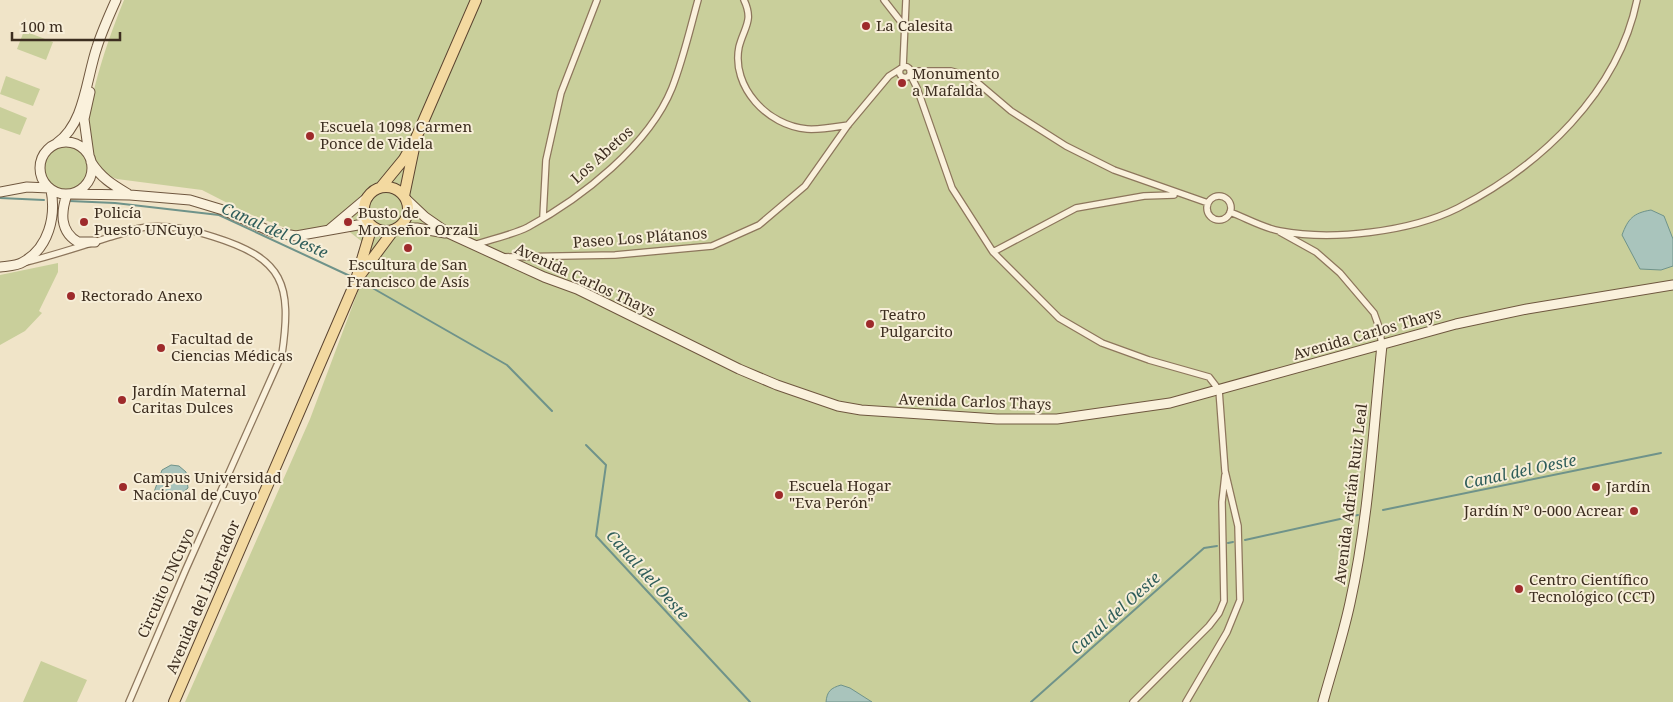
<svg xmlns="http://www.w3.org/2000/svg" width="1673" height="702" font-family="'Noto Serif',serif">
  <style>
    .green { fill: #c9cf9b }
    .water { fill: #a9c4bc; stroke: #6f938a }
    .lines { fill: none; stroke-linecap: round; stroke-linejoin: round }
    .stream { stroke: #6f938a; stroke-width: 2 }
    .street-casing { stroke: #8d765c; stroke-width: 8 }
    .secondary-casing { stroke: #6f573f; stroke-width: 11 }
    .primary-casing { stroke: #5b4430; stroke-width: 12 }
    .street { stroke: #faf1dc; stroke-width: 5.5 }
    .secondary { stroke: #faf1dc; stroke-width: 9 }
    .primary { stroke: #f3d9a0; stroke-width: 10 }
    .poi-dot { fill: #9e2a2b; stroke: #f7eed8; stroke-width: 2 }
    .labels { text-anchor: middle; stroke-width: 4; stroke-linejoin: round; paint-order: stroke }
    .poi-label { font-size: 15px; fill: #3d2e20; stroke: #f7eed8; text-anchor: start }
    .street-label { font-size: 15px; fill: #3d2e20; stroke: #f7eed8 }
    .water-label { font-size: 16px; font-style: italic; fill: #2f5d5a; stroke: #f7eed8 }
  </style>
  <rect width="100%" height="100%" fill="#f0e4c8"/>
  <path class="green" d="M124,0h1549v702h-1488l125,-283 54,-144 5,-28 -22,-17 -51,2 -49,-19 -45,-23 -85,-11 -16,-6c-5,-11 -12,-24 -13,-36 -2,-36 22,-103 36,-137z
    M24,31l29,11 -7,18 -29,-11z
    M6,76l34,13 -7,17 -33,-12z
    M0,107l27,11 -7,17 -20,-7z
    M44 168a22 22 0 1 1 44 0a22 22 0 1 1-44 0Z
    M58,263v9l-19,39 3,2 -17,18 -25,14v-70z
    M41,661l46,19 -10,22h-54z"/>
  <path class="water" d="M1651,210l13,6 9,23v27l-12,4 -21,-1 -18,-34c6,-16 11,-22 29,-25z
    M171,465l8,1 7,6 2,16 -5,4h-7l-11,8 -6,-2 -5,-6 8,-22z
    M841,685l9,3 22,14h-46c1,-11 5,-14 15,-17z"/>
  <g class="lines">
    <path class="stream" d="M0,198l44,2
      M69,201l46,2 104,12 131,61
      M362,282l145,83 45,46
      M586,445l20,20 -10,71 154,166
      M1383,510l278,-57
      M1245,540l113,-25
      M1228,543l5,-1
      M1031,702l173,-154 13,-2"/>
    <g class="street-casing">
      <path id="street" d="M744,0c10,21 0,27 -5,47 -8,40 29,79 68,82 13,1 28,-2 41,-4
        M884,0l21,27
        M899.5 72a5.5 5.5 0 1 1 11 0a5.5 5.5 0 1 1-11 0Z
        M903,67l3,-67
        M910,71h41l20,6 40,34 55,35 48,24 94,33
        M910,74l7,14 35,100 41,64 66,66 43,25 47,17 60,17 10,13 6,81 13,55 2,74 -13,32 -41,70
        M1207 208a12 12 0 1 1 24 0a12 12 0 1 1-24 0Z
        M1230,212c16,6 33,16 50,19 52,10 130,1 178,-23 82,-42 160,-115 179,-208
        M543,217l3,-57 15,-67 36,-93
        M1280,232l36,20 24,21 34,40 5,14 3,18
        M474,245c18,-6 38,-10 54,-18 54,-29 121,-82 144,-139 11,-28 18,-59 26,-88
        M993,252l83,-44 68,-12 30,-1
        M503,257l112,-2 97,-9 47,-21 46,-39 43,-61 41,-49 11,-7
        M26,262c29,-7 56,-16 84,-25 12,-3 25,-9 37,-10 24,-2 45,3 67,10 70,22 78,47 68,117l-96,215 -57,133
        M1133,702l76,-76 10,-13 5,-12 -2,-99 3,-27"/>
    </g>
    <g class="secondary-casing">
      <path id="secondary" d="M40 168a26 26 0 1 1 52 0a26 26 0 1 1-52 0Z
        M57,143c28,-20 29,-64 40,-96 5,-16 12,-31 19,-47
        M89,155l-5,-36 6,-27
        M91,162c10,16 22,23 37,32
        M0,192l27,-5 22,1
        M67,194c-6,18 -8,37 11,48h17
        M71,194l59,1 60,5 33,10 49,22 24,4 73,-13
        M407,200l18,17 23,16 96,44 33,12 162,80 38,16 61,21 23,4 136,9h60l113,-16 286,-79 71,-15 146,-24
        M398,228h19l28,5
        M330,229l38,-32
        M0,267c7,-1 17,-1 23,-5 26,-14 33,-46 28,-72
        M1323,702c9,-33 20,-66 27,-99 19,-85 23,-172 32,-258"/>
    </g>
    <g class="primary-casing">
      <path id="primary" d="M364 209a22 22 0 1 1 44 0a22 22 0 1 1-44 0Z
        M381,187l23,-28 12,-21 60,-138
        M404,196l10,-48
        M361,274l32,-43
        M174,702l181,-419 17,-57"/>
    </g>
    <use href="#street" class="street"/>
    <use href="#secondary" class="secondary"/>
    <use href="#primary" class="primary"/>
  </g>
  <g class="poi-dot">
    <circle cx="866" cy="26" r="5"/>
    <circle cx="902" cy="83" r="5"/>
    <circle cx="310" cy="136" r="5"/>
    <circle cx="84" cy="222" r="5"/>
    <circle cx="348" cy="222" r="5"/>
    <circle cx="408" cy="248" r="5"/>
    <circle cx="71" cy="296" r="5"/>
    <circle cx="870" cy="324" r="5"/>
    <circle cx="161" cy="348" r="5"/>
    <circle cx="122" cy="400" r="5"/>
    <circle cx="123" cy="487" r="5"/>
    <circle cx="1596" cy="487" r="5"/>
    <circle cx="779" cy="495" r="5"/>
    <circle cx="1634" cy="511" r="5"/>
    <circle cx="1519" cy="589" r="5"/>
  </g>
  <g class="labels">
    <g class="poi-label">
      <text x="876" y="31">La Calesita</text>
      <text x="912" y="79">Monumento<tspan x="912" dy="17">a Mafalda</tspan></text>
      <text x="320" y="132">Escuela 1098 Carmen<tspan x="320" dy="17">Ponce de Videla</tspan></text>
      <text x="94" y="218">Policía<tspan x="94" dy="17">Puesto UNCuyo</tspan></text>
      <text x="358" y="218">Busto de<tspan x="358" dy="17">Monseñor Orzali</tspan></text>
      <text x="408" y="270" text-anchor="middle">Escultura de San<tspan x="408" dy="17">Francisco de Asís</tspan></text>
      <text x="81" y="301">Rectorado Anexo</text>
      <text x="880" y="320">Teatro<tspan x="880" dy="17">Pulgarcito</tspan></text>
      <text x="171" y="344">Facultad de<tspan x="171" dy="17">Ciencias Médicas</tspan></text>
      <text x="132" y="396">Jardín Maternal<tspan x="132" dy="17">Caritas Dulces</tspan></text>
      <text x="133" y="483">Campus Universidad<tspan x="133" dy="17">Nacional de Cuyo</tspan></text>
      <text x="789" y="491">Escuela Hogar<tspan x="789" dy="17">"Eva Perón"</tspan></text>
      <text x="1606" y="492">Jardín</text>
      <text x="1624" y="516" text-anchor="end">Jardín N° 0-000 Acrear</text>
      <text x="1529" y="585">Centro Científico<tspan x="1529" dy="17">Tecnológico (CCT)</tspan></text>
    </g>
    <g class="street-label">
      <text transform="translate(602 155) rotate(-42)" y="5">Los Abetos</text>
      <text transform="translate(640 238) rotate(-4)" y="5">Paseo Los Plátanos</text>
      <text transform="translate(585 280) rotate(25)" y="5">Avenida Carlos Thays</text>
      <text transform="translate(1367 334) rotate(-16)" y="5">Avenida Carlos Thays</text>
      <text transform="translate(975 402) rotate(2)" y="5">Avenida Carlos Thays</text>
      <text transform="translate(1351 494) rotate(-83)" y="5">Avenida Adrián Ruiz Leal</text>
      <text transform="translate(166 583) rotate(-66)" y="5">Circuito UNCuyo</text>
      <text transform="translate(203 597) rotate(-67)" y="5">Avenida del Libertador</text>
    </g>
    <g class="water-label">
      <text transform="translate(275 230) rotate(24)" y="6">Canal del Oeste</text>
      <text transform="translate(1520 471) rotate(-12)" y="6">Canal del Oeste</text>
      <text transform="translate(648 575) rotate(48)" y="6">Canal del Oeste</text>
      <text transform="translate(1115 613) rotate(-42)" y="6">Canal del Oeste</text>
    </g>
  </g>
  <path d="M12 32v8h108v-8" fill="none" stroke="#3d2e20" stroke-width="2.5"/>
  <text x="20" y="32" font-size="15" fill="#3d2e20" stroke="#f7eed8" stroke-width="4" paint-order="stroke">100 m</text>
</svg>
